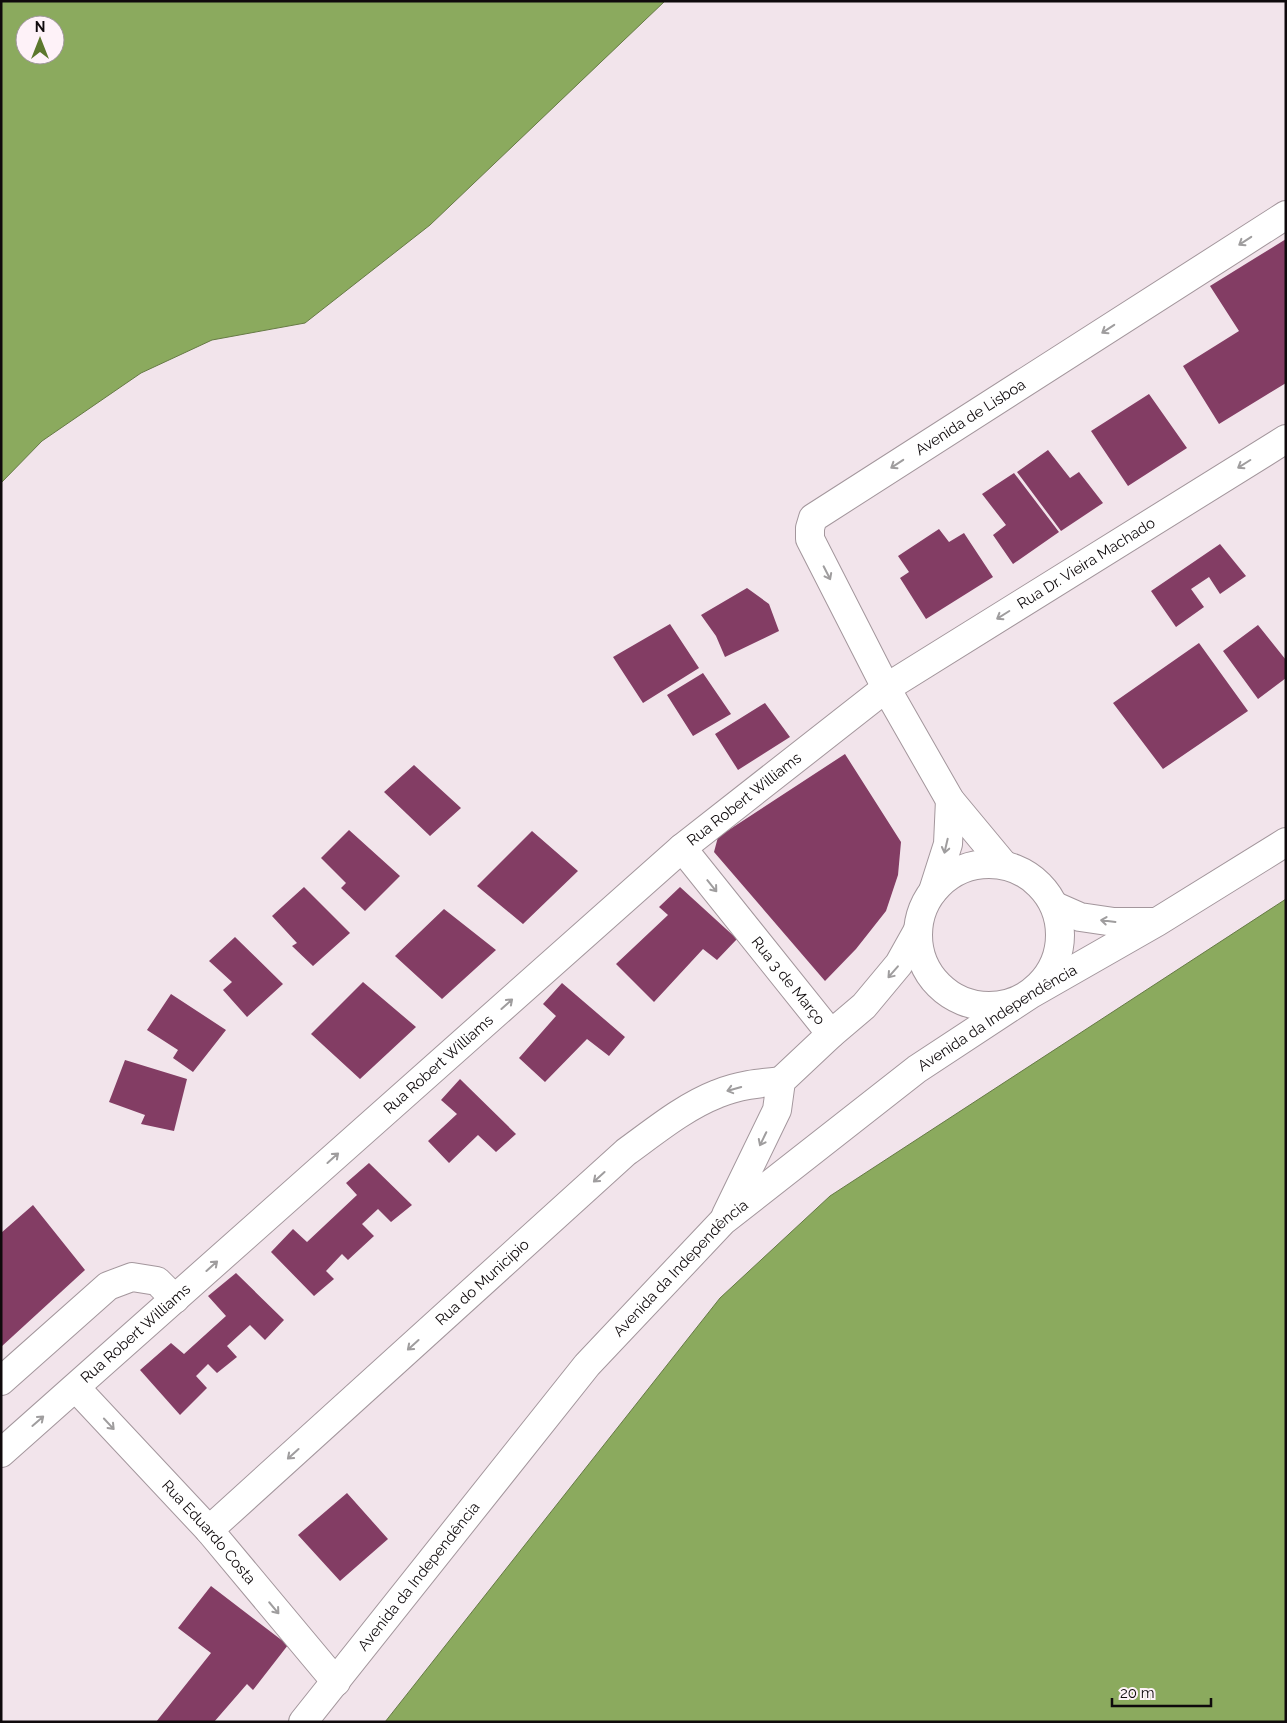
<svg xmlns="http://www.w3.org/2000/svg" width="1287" height="1723" font-family="Raleway,sans-serif">
  <style>
    .water { fill: #8baa5e; stroke: #667a45; fill-rule: evenodd }
    .building { fill: #833d64 }
    .lines { fill: none; stroke-linecap: round; stroke-linejoin: round }
    .minor-casing { stroke: #a3969c; stroke-width: 30 }
    .minor { stroke: #fff; stroke-width: 28 }
    .oneway { stroke: #9f9d9e }
    .labels { text-anchor: middle; stroke-width: 5; stroke-linejoin: round; paint-order: stroke }
    .street-label { font-size: 15px; fill: #0f0a0c; stroke: #fef2f8 }
  </style>
  <rect width="100%" height="100%" fill="#f2e4eb"/>
  <path class="water" d="M1,1h664l-235,224 -125,98 -93,17 -71,33 -99,68 -41,42zM25,25h30v30h-30z
    M1286,899v823h-901l335,-424 110,-102z"/>
  <path class="building" d="M1286,239v144l-67,41 -36,-58 56,-35 -29,-45z
    M1149,394l38,54 -59,38 -37,-55z
    M1048,450l22,28 9,-6 24,31 -42,28 -44,-59z
    M1014,473l45,59 -46,32 -20,-29 13,-10 -24,-31z
    M939,529l10,13 15,-9 29,44 -67,42 -26,-41 9,-6 -11,-16z
    M1220,544l26,32 -26,18 -11,-17 -18,12 13,18 -28,20 -25,-36z
    M747,588l22,16 10,27 -54,26 -9,-21 -15,-21z
    M670,624l29,44 -56,35 -30,-46z
    M1258,625l28,35v18l-28,21 -35,-48z
    M1199,643l49,68 -85,58 -50,-66z
    M703,673l28,41 -38,22 -26,-41z
    M765,703l25,34 -52,33 -23,-36z
    M845,754l56,88 -3,33 -12,36 -30,38 -31,32 -111,-129 4,-15z
    M414,765l47,43 -31,28 -46,-44z
    M349,830l51,46 -35,35 -24,-23 5,-5 -25,-25z
    M532,831l46,40 -55,53 -46,-38z
    M304,887l46,46 -37,33 -21,-20 5,-3 -25,-27z
    M680,887l57,52 -20,21 -14,-11 -49,53 -38,-38 52,-49 -9,-8z
    M444,909l52,41 -54,49 -47,-43z
    M235,937l48,47 -36,33 -24,-27 9,-8 -23,-21z
    M363,982l53,45 -56,52 -49,-45z
    M562,983l63,54 -16,19 -22,-17 -42,43 -26,-24 37,-42 -13,-12z
    M171,994l55,36 -33,42 -20,-14 5,-8 -31,-20z
    M125,1060l62,19 -13,52 -33,-7 4,-9 -36,-13z
    M460,1079l56,55 -20,18 -18,-17 -29,28 -21,-22 29,-27 -16,-14z
    M369,1163l43,42 -21,17 -13,-13 -16,15 12,12 -26,24 -6,-6 -16,17 8,8 -20,17 -43,-44 22,-23 14,13 50,-47 -11,-12z
    M33,1205l52,65 -84,77v-114z
    M236,1273l48,47 -19,20 -15,-15 -23,21 10,11 -20,16 -9,-9 -12,12 11,12 -27,27 -40,-45 31,-27 13,11 42,-38 -18,-20z
    M347,1493l41,46 -48,42 -42,-46z
    M211,1586l77,59 -35,45 -6,-6 -33,38h-58l55,-69 -33,-25z"/>
  <g class="lines">
    <g class="minor-casing">
      <g id="minor">
        <path id="s1" d="M682,848l149,186 -50,47 -4,29 -51,105"/>
        <circle cx="989" cy="935" r="71"/>
        <path id="s2" d="M1004,865l-54,-65 -64,-112 -76,-149v-11l3,-10 473,-303"/>
        <path d="M933,891l15,-47 2,-44"/>
        <path d="M1055,906l25,11 34,5h41"/>
        <path d="M831,1034l33,-28 35,-42 19,-34"/>
        <path d="M1,1381l107,-95 24,-9 25,4 18,18"/>
        <path id="s3" d="M76,1388l133,142 127,152"/>
        <path id="s4" d="M1,1453l681,-605 204,-160 400,-249"/>
        <path id="s5" d="M209,1530l417,-378c29,-21 58,-45 91,-58 21,-9 43,-11 64,-13"/>
        <path id="s6" d="M303,1722l284,-357 136,-144 194,-152 114,-75 126,-72 129,-80"/>
      </g>
    </g>
    <use href="#minor" class="minor"/>
  </g>
  <defs><path id="oneway-shaft" d="M-6 0H5M1.5-3L5.5 0L1.5 3" fill="none" stroke-width="1.6" stroke-linecap="round" stroke-linejoin="round" transform="scale(1.25)"/></defs>
  <g class="oneway">
    <use href="#oneway-shaft" transform="translate(1245 241) rotate(147)"/>
    <use href="#oneway-shaft" transform="translate(1108 329) rotate(147)"/>
    <use href="#oneway-shaft" transform="translate(897 464) rotate(147)"/>
    <use href="#oneway-shaft" transform="translate(1244 464) rotate(148)"/>
    <use href="#oneway-shaft" transform="translate(827 573) rotate(63)"/>
    <use href="#oneway-shaft" transform="translate(1003 615) rotate(148)"/>
    <use href="#oneway-shaft" transform="translate(946 846) rotate(103)"/>
    <use href="#oneway-shaft" transform="translate(712 886) rotate(51)"/>
    <use href="#oneway-shaft" transform="translate(1108 921) rotate(-173)"/>
    <use href="#oneway-shaft" transform="translate(893 972) rotate(131)"/>
    <use href="#oneway-shaft" transform="translate(507 1004) rotate(-42)"/>
    <use href="#oneway-shaft" transform="translate(734 1089) rotate(164)"/>
    <use href="#oneway-shaft" transform="translate(763 1139) rotate(116)"/>
    <use href="#oneway-shaft" transform="translate(333 1158) rotate(-42)"/>
    <use href="#oneway-shaft" transform="translate(599 1177) rotate(138)"/>
    <use href="#oneway-shaft" transform="translate(212 1266) rotate(-42)"/>
    <use href="#oneway-shaft" transform="translate(413 1345) rotate(138)"/>
    <use href="#oneway-shaft" transform="translate(38 1421) rotate(-41)"/>
    <use href="#oneway-shaft" transform="translate(109 1424) rotate(47)"/>
    <use href="#oneway-shaft" transform="translate(293 1454) rotate(138)"/>
    <use href="#oneway-shaft" transform="translate(274 1608) rotate(50)"/>
  </g>
  <g class="labels">
    <g class="street-label">
      <text dy="5" stroke="none"><textPath href="#s2" startOffset="589">Avenida de Lisboa</textPath></text>
      <text dy="5" stroke="none"><textPath href="#s4" startOffset="1406">Rua Dr. Vieira Machado</textPath></text>
      <text dy="5" stroke="none"><textPath href="#s4" startOffset="990">Rua Robert Williams</textPath></text>
      <text dy="5" stroke="none"><textPath href="#s1" startOffset="170">Rua 3 de Março</textPath></text>
      <text dy="5" stroke="none"><textPath href="#s6" startOffset="996">Avenida da Independência</textPath></text>
      <text dy="5" stroke="none"><textPath href="#s4" startOffset="585">Rua Robert Williams</textPath></text>
      <text dy="5" stroke="none"><textPath href="#s6" startOffset="591">Avenida da Independência</textPath></text>
      <text dy="5" stroke="none"><textPath href="#s5" startOffset="369">Rua do Município</textPath></text>
      <text dy="5" stroke="none"><textPath href="#s4" startOffset="180">Rua Robert Williams</textPath></text>
      <text dy="5" stroke="none"><textPath href="#s3" startOffset="196">Rua Eduardo Costa</textPath></text>
      <text dy="5" stroke="none"><textPath href="#s6" startOffset="186">Avenida da Independência</textPath></text>
    </g>
  </g>
  <rect width="1287" height="1723" fill="none" stroke="#0f0a0c" stroke-width="5"/>
  <g transform="translate(40 40)"><circle r="24" fill="#fef2f8" stroke="#9e959a"/>
  <path d="M0-4L9 19L0 12L-9 19Z" fill="#5c782d"/>
  <text y="-8" font-size="14" font-weight="bold" text-anchor="middle" fill="#0f0a0c">N</text>
  </g>
  <path d="M1112 1698v8h99v-8" fill="none" stroke="#0f0a0c" stroke-width="2.5"/>
  <text x="1120" y="1698" font-size="15" fill="#0f0a0c" stroke="#fef2f8" stroke-width="4" paint-order="stroke">20 m</text>
</svg>
